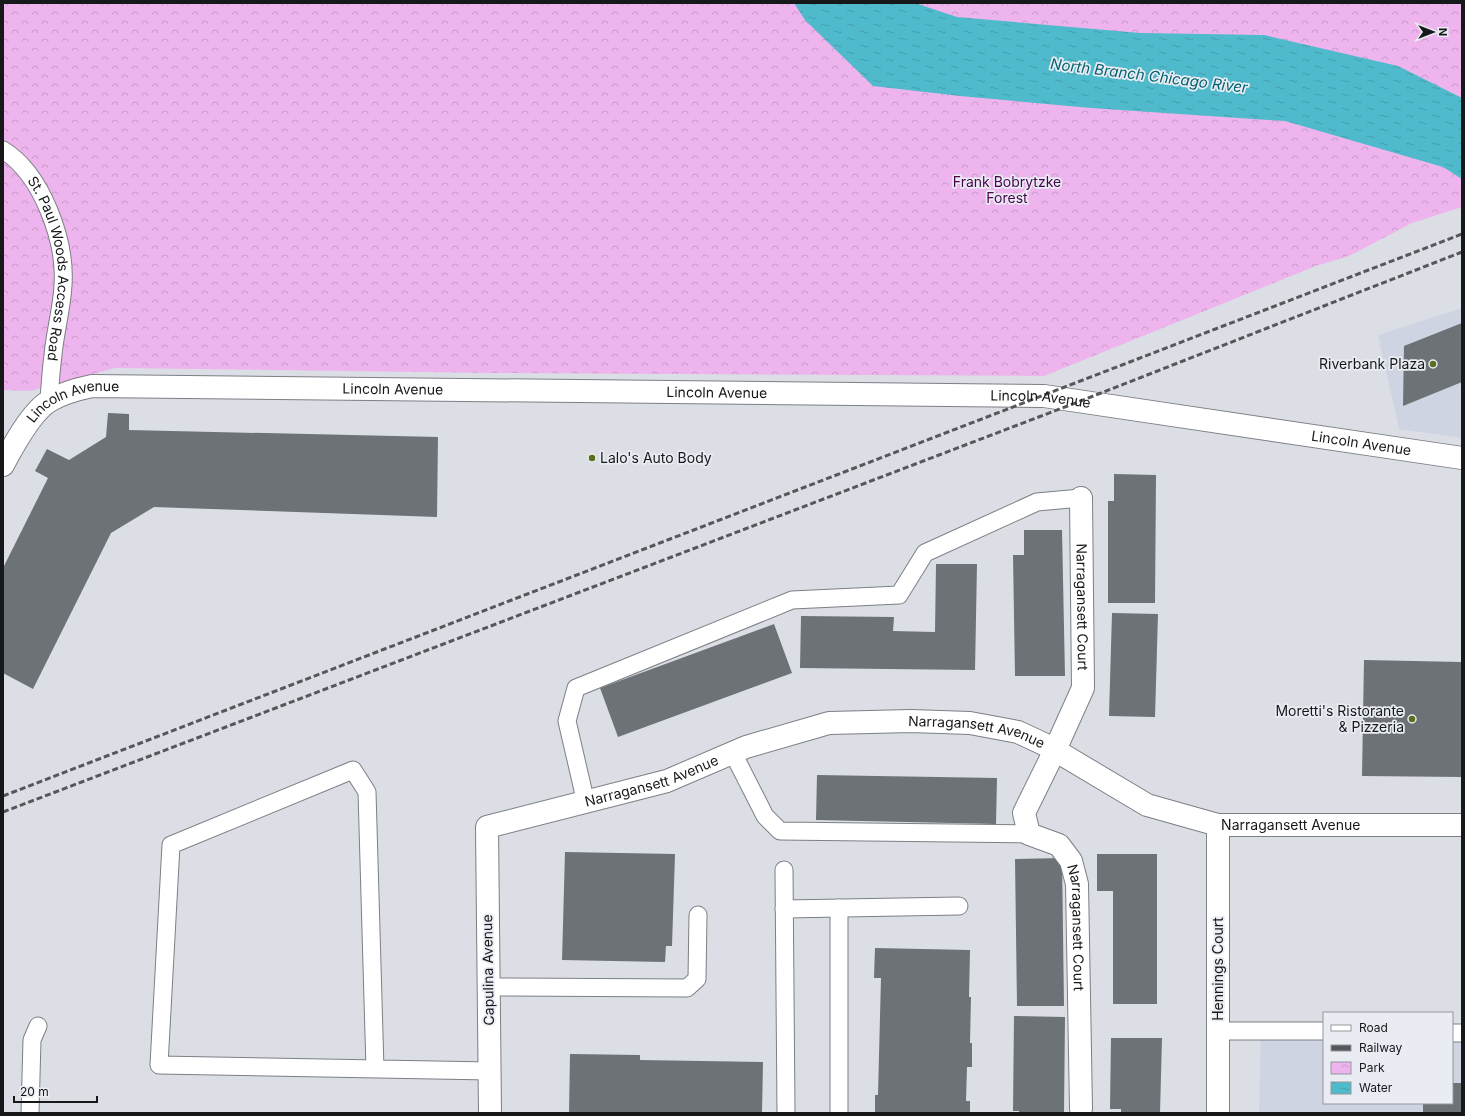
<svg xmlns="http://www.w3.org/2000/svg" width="1465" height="1116" font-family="Inter,sans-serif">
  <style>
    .built { fill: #ced4e2 }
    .park { fill: url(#park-crowns) }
    .water { fill: url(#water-ripples) }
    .building { fill: #6c7276 }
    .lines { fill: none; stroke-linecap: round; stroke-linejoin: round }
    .lane-casing { stroke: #7c7f85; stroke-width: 19 }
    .street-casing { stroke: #7c7f85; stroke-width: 24 }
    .secondary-casing { stroke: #7c7f85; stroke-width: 24 }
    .lane { stroke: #fff; stroke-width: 17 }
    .street { stroke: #fff; stroke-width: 22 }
    .secondary { stroke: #fff; stroke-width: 22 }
    .rail { stroke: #56575a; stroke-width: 3; stroke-dasharray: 6 3; stroke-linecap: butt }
    .poi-dot { fill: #5b6e1d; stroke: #e9ecf3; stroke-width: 1.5 }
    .labels { text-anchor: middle; stroke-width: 3.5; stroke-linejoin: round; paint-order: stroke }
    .park-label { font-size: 14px; fill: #4a034c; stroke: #e9ecf3 }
    .street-label { font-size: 14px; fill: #17181a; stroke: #e9ecf3 }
    .poi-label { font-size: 14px; fill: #17181a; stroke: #e9ecf3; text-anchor: end }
    .water-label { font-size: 15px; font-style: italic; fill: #03636f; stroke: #e9ecf3 }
  </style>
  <defs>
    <pattern id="park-crowns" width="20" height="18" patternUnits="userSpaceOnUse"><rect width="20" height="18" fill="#eeb4ed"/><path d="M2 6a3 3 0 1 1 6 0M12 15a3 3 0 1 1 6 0" fill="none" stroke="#cb9acb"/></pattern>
    <pattern id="water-ripples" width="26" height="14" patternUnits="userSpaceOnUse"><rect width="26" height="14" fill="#4fbacb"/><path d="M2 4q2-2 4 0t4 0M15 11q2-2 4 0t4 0" fill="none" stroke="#449fae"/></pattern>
  </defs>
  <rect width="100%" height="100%" fill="#dcdee5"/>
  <path class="built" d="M1462,308v130l-63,-9 -21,-94z
    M1324,1024v79h128v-79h10v89h-203l2,-88z"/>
  <path class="park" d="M3,3h1459v204l-50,16 -63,33 -33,10 -272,110 -552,-3 -377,-5 -85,23 -27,-1z"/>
  <path class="water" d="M794,3h121l42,14 183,16 124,2 134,31 64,32v81l-19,-12 -158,-46 -194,-13 -131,-12 -87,-10 -68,-66z"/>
  <path class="building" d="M1462,323v59l-59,24 1,-60z
    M108,413l21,1v16l309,7 -1,80 -283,-10 -43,26 -78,156 -30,-16v-105l45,-90 -13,-7 12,-22 22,11 37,-23z
    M1114,474l42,1 -1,128h-47v-102h6z
    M1024,530h38l3,146h-50l-2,-121h11z
    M936,564h41l-2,106 -175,-2 1,-52 93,1 -1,14 42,1z
    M1112,613l46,1 -3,103 -46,-1z
    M774,624l18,49 -174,64 -18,-49z
    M1364,660l98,2v115l-100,-1z
    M817,775l180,3 -1,46 -180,-4z
    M565,852l110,2 -3,92h-6l-1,16 -103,-2z
    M1097,854h60v150h-44v-113h-16z
    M1062,858l2,148h-47l-2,-147z
    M875,948l95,2 -1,47h2l-1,46h2v24h-5l-1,34h4v12h-95v-18h3l3,-117h-7z
    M1014,1016l51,1 -1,96h-45v-2h-6z
    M1111,1038h51l-2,75h-39v-4h-11z
    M570,1054l70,1v5l123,2 -1,51h-193z
    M1452,1083h10v30h-39v-10h29z"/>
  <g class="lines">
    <g class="lane-casing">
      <g id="lane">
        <path id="s1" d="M3,150c39,24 63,91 60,135 -1,23 -8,47 -10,70 -2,15 -3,30 -4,45"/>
        <path d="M733,753l32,63 15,15 249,3"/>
        <path d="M586,803l-19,-82 9,-33 216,-88 107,-5 26,-42 112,-51 44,-4"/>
        <path d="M784,870l2,243"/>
        <path d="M839,908v205"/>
        <path d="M784,909l175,-3"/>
        <path d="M489,987l198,1 10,-9 1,-64"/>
        <path d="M1218,1031h106"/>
        <path d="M1452,1033h10"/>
        <path d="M375,1069l-8,-277 -14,-22 -182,75 -12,220 331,6"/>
        <path d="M30,1113l2,-73 6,-14"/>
      </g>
    </g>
    <g class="street-casing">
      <g id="street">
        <path id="s2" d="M1081,498l2,190 -28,62 -31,63 5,21 30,11 12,16 6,23 4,225"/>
        <path d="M1218,825v288"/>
        <path id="s3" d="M490,1113l-3,-286 180,-46 79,-34 83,-24 82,-2 59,2 48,9 30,14 99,59 71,20h244"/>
      </g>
    </g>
    <g class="secondary-casing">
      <g id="secondary">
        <path id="s4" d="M3,465c10,-19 29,-55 48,-65 12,-7 27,-11 41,-14l952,10 418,62"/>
      </g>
    </g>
    <use href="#lane" class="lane"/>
    <use href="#street" class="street"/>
    <use href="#secondary" class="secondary"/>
    <path class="rail" d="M3,796l1459,-562
      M3,812l1075,-410 384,-150"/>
  </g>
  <g class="poi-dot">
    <circle cx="1433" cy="364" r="4"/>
    <circle cx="592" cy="458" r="4"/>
    <circle cx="1412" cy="719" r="4"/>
  </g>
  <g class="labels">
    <g class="park-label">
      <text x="1007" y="187">Frank Bobrytzke<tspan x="1007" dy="16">Forest</tspan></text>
    </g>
    <g class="street-label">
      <text dy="5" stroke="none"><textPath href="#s1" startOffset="135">St. Paul Woods Access Road</textPath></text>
      <text dy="5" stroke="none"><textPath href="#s4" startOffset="426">Lincoln Avenue</textPath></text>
      <text dy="5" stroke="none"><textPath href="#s4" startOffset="750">Lincoln Avenue</textPath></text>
      <text dy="5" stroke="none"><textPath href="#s4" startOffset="1074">Lincoln Avenue</textPath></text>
      <text dy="5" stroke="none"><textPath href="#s4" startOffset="102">Lincoln Avenue</textPath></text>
      <text dy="5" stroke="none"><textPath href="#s4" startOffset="1398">Lincoln Avenue</textPath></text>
      <text dy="5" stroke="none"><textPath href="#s2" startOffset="109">Narragansett Court</textPath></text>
      <text dy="5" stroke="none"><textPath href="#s3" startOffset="793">Narragansett Avenue</textPath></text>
      <text dy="5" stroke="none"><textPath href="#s3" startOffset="457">Narragansett Avenue</textPath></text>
      <text dy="5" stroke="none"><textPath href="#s3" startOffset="1129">Narragansett Avenue</textPath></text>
      <text dy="5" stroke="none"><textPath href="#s2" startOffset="469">Narragansett Court</textPath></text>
      <text transform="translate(1218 969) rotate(-90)" y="5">Hennings Court</text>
      <text transform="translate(488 970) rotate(-91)" y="5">Capulina Avenue</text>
    </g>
    <g class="poi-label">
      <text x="1425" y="369">Riverbank Plaza</text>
      <text x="600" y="463" text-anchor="start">Lalo's Auto Body</text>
      <text x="1404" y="716">Moretti's Ristorante<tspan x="1404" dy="16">&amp; Pizzeria</tspan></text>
    </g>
    <g class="water-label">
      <text transform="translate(1149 76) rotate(7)" y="5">North Branch Chicago River</text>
    </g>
  </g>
  <rect width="1465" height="1116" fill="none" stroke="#17181a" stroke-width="8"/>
  <rect x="1323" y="1012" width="130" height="92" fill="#e9ecf3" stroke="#95979c"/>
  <rect x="1331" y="1025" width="20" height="6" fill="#ffffff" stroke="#95979c"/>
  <text x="1359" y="1032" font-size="12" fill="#17181a">Road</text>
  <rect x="1331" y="1045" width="20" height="6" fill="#56575a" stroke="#95979c"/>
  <text x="1359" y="1052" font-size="12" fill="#17181a">Railway</text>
  <rect x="1331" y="1062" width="20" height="12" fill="url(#park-crowns)" stroke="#95979c"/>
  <text x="1359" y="1072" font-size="12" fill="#17181a">Park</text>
  <rect x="1331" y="1082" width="20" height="12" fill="url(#water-ripples)" stroke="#95979c"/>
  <text x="1359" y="1092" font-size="12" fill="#17181a">Water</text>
  <g transform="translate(1433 32) rotate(90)" stroke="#e9ecf3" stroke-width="3" paint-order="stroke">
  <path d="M0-3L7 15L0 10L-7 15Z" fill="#17181a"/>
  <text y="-6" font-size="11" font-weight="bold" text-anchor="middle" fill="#17181a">N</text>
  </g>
  <path d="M14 1096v6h83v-6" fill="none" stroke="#17181a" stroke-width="2"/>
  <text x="20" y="1096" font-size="12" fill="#17181a" stroke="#e9ecf3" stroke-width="3" paint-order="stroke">20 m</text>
</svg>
